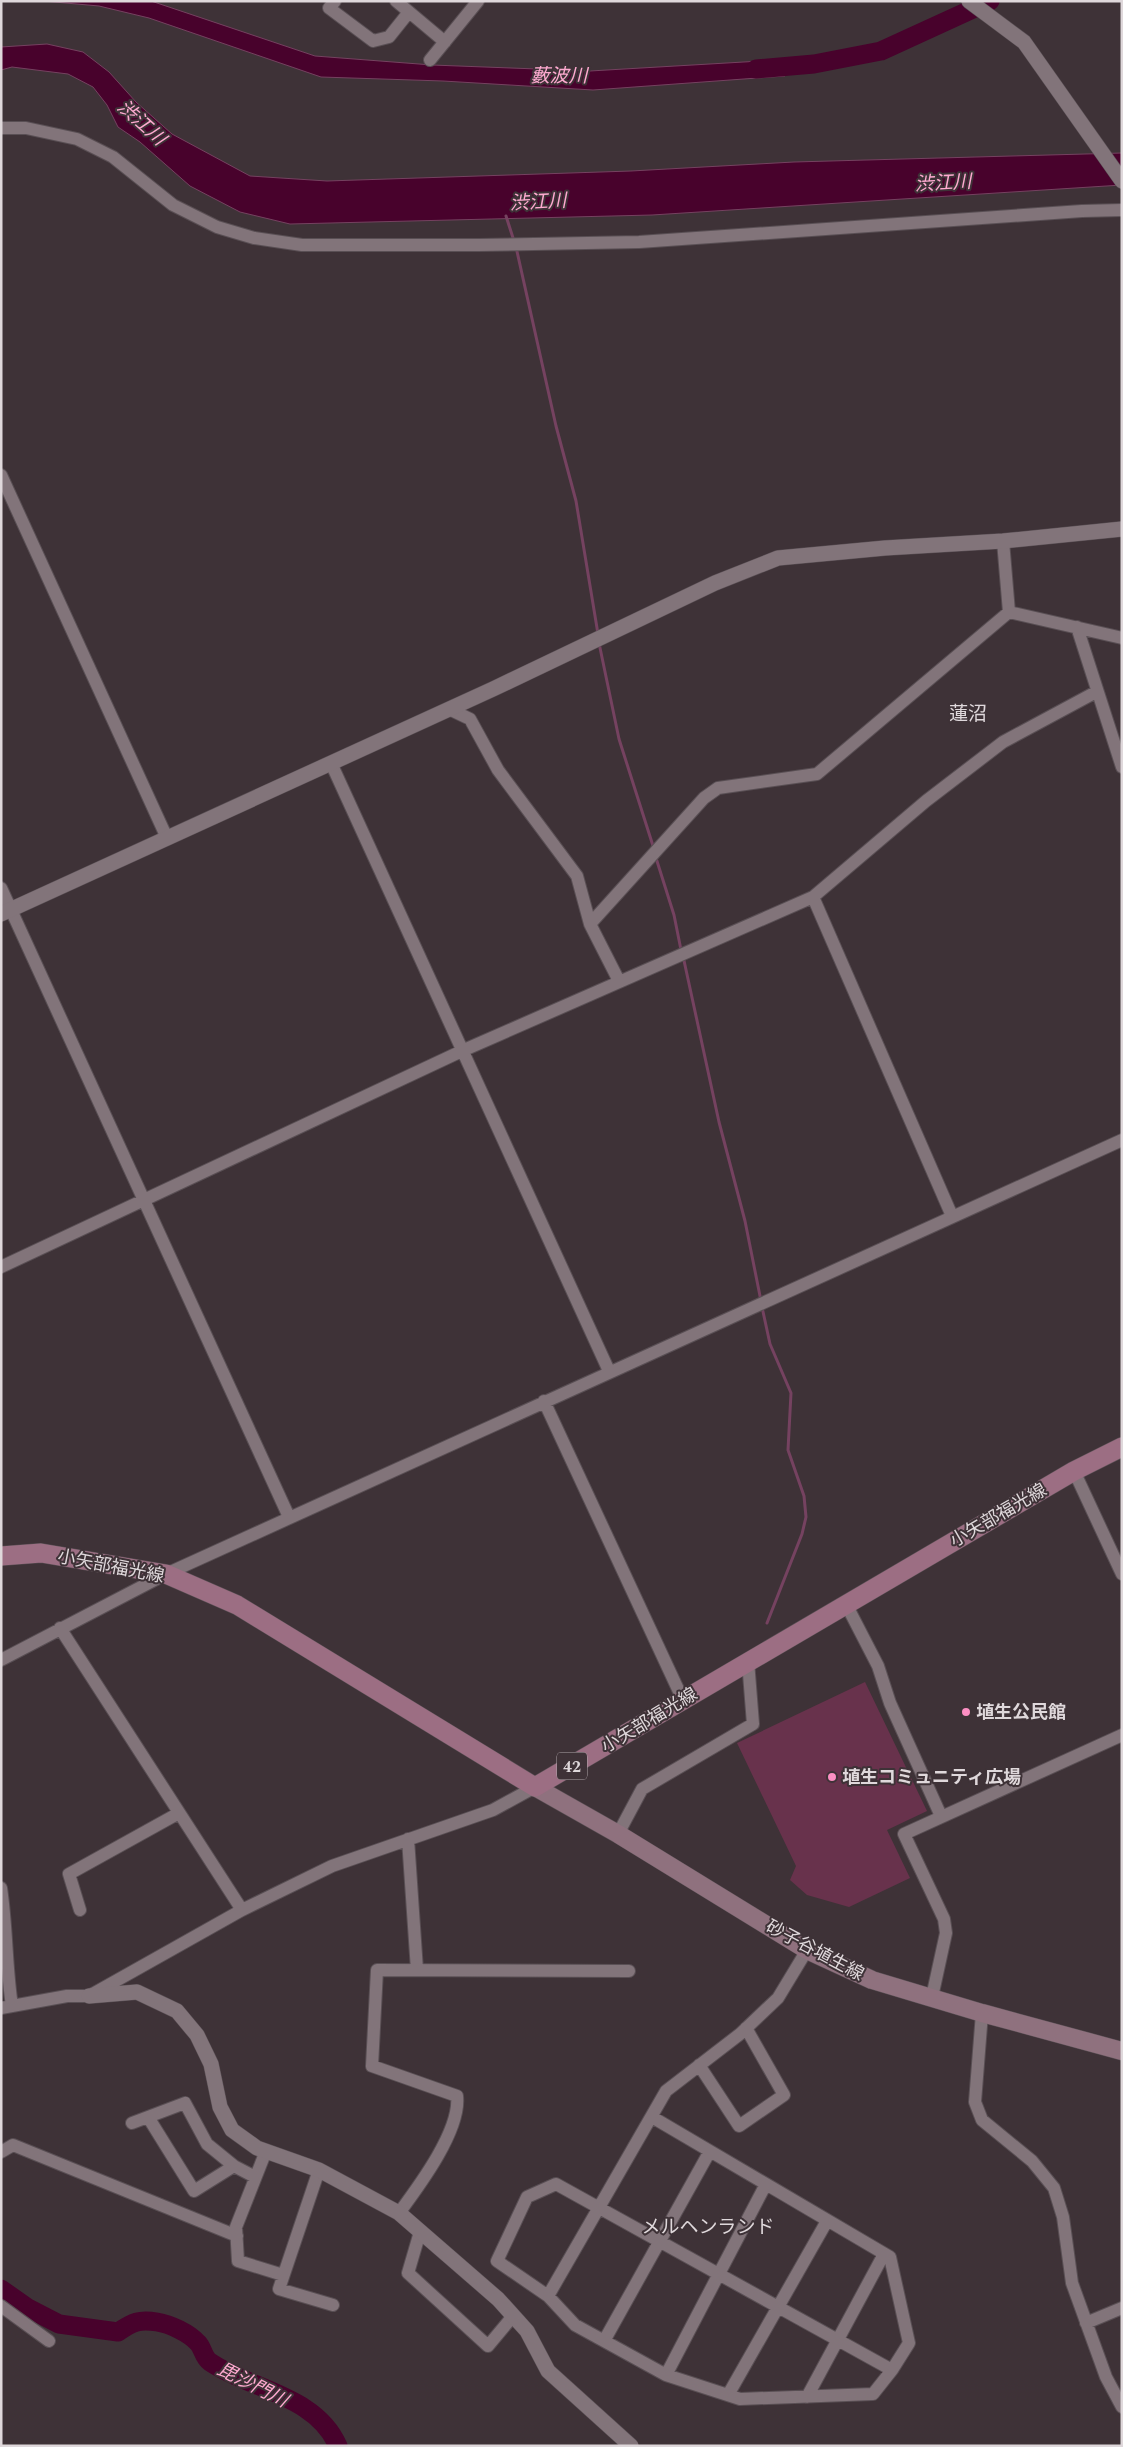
<svg xmlns="http://www.w3.org/2000/svg" width="1123" height="2447" font-family="Spectral,'Noto Sans JP',serif">
  <style>
    .green { fill: #68324c }
    .water { fill: #48022c; stroke: #754260 }
    .lines { fill: none; stroke-linecap: round; stroke-linejoin: round }
    .stream { stroke: #754260; stroke-width: 3 }
    .river { stroke: #48022c; stroke-width: 19 }
    .minor-casing { stroke: #594f54; stroke-width: 14 }
    .tertiary-casing { stroke: #594f54; stroke-width: 16 }
    .secondary-casing { stroke: #594f54; stroke-width: 19 }
    .primary-casing { stroke: #594f54; stroke-width: 20 }
    .minor { stroke: #82747a; stroke-width: 12 }
    .tertiary { stroke: #82747a; stroke-width: 15 }
    .secondary { stroke: #8f717e; stroke-width: 18 }
    .primary { stroke: #9c6e83; stroke-width: 19 }
    .poi-dot { fill: #fc8fc3; stroke: #3e3237; stroke-width: 2 }
    .labels { text-anchor: middle; stroke-width: 4; stroke-linejoin: round; paint-order: stroke }
    .shield { fill: #3e3237; stroke: #afa6aa; stroke-width: 1 }
    .shield-label { font-size: 16px; font-weight: bold; fill: #dfd8db }
    .street-label { font-size: 18px; fill: #dfd8db; stroke: #3e3237 }
    .poi-label { font-size: 18px; font-weight: bold; fill: #dfd8db; stroke: #3e3237; text-anchor: start }
    .water-label { font-size: 19px; font-style: italic; fill: #feaad0; stroke: #3e3237 }
    .neighbourhood-label { font-size: 19px; fill: #dfd8db; stroke: #3e3237 }
  </style>
  <rect width="100%" height="100%" fill="#3e3237"/>
  <path class="green" d="M865,1682l62,129 -40,19 23,48 -61,29 -42,-12 -17,-15 6,-14 -59,-123z"/>
  <path class="water" d="M43,1h108l164,55 117,9 158,6 188,-11 7,16 -192,14 -150,-9 -122,-4 -172,-59 -50,-12z
    M47,44l36,8 26,20 27,30 36,32 78,42 77,5 304,-10 163,-9 328,-9v32l-470,30 -362,9 -50,-12 -50,-26 -50,-44 -22,-15 -11,-22 -14,-18 -25,-13 -56,-7 -11,3v-23z"/>
  <g class="lines">
    <path class="stream" d="M506,216l8,25
      M516,247l40,179 20,75 22,133
      M599,643l20,96 35,110
      M656,858l18,57 7,35
      M683,956l36,166 26,99 16,80
      M762,1307l8,37 21,49 -3,57 16,46 2,21 -4,17 -35,89"/>
    <path class="river" d="M756,69l58,-5 67,-13 109,-50
      M1,2289l27,19 31,16 59,8c15,-10 21,-13 39,-10 13,2 32,11 41,21 5,5 5,14 12,19 41,28 106,33 128,84"/>
    <g class="minor-casing">
      <path id="minor" d="M335,1l-6,7 44,33 16,-4 20,-25
        M396,1l49,41
        M430,60l48,-59
        M1,128h25l51,11 36,18 60,48 44,22 37,11 48,7h176l161,-3 443,-31 40,-1
        M1,475l166,363
        M1003,541l6,71
        M1009,612l113,26
        M1077,627l45,140
        M449,709l21,10 28,51 79,106 13,48 29,57
        M331,763l278,608
        M1,888l288,629
        M813,897l139,319
        M590,924l114,-126 14,-10 99,-14 192,-162
        M1,1267l463,-217 349,-153 113,-96 77,-59 93,-50
        M544,1401l139,299
        M1074,1471l48,103
        M846,1604l32,62 12,37 51,113
        M60,1628l182,282
        M1,1660l165,-86 956,-434
        M618,1834l24,-45 111,-65 -5,-63
        M408,1839l9,131
        M1,1888c6,40 5,79 11,118
        M80,1910l-11,-36 110,-61
        M932,1997l14,-64 -2,-14 -40,-85 218,-99
        M1,2008l66,-12h22l153,-86 90,-44 161,-56 42,-23
        M982,2013l-7,89 7,18 50,41 22,27 9,29 9,66 34,94 16,30
        M699,2065l40,61 45,-31 -38,-67
        M148,2117l46,74 40,-25 21,11
        M652,2117l238,140 19,86 -17,27 -19,24 -133,5 -74,-24 -91,-50 -27,-29 -51,-35 30,-64 29,-13 336,186
        M132,2123l53,-20 22,41 27,22
        M266,2151l-30,76 2,34 45,14
        M1,2152l12,-7 224,91
        M319,2170l-40,119 54,16
        M399,2213c20,-27 62,-83 58,-117l-85,-30 5,-96 252,1
        M420,2232l-12,41 80,73 25,-30
        M548,2296l118,-205 74,-57 38,-36 29,-48
        M1,2306l48,35
        M1086,2323l36,-15
        M604,2341l106,-190
        M666,2375l100,-191
        M728,2395l99,-174
        M807,2397l77,-143"/>
    </g>
    <g class="tertiary-casing">
      <path id="tertiary" d="M969,1l55,41 98,139
        M1,914l492,-225 222,-106 63,-25 107,-10 118,-7 119,-12
        M89,1996l48,-4 40,19 20,24 14,29 9,43 12,23 25,18 62,22 80,43 99,86 29,32 21,40 83,75"/>
    </g>
    <g class="secondary-casing">
      <path id="secondary" d="M535,1787l83,47 189,116 65,30 110,33 140,38"/>
    </g>
    <g class="primary-casing">
      <path id="primary" d="M1,1556l40,-3 125,21 71,31 298,182 539,-316 48,-24"/>
    </g>
    <use href="#minor" class="minor"/>
    <use href="#tertiary" class="tertiary"/>
    <use href="#secondary" class="secondary"/>
    <use href="#primary" class="primary"/>
  </g>
  <g class="poi-dot">
    <circle cx="966" cy="1712" r="5"/>
    <circle cx="832" cy="1777" r="5"/>
  </g>
  <g class="labels">
    <rect class="shield" x="557" y="1752.5" width="30" height="27" rx="4"/>
    <g class="shield-label">
      <text x="572" y="1772">42</text>
    </g>
    <g class="street-label">
      <text transform="translate(998 1515) rotate(-30)" y="6">小矢部福光線</text>
      <text transform="translate(111 1566) rotate(11)" y="6">小矢部福光線</text>
      <text transform="translate(649 1720) rotate(-31)" y="6">小矢部福光線</text>
      <text transform="translate(815 1950) rotate(28)" y="6">砂子谷埴生線</text>
    </g>
    <g class="poi-label">
      <text x="976" y="1718">埴生公民館</text>
      <text x="842" y="1783">埴生コミュニティ広場</text>
    </g>
    <g class="water-label">
      <text x="559" y="82">藪波川</text>
      <text transform="translate(142 122) rotate(42)" y="7">渋江川</text>
      <text transform="translate(943 182) rotate(-3)" y="7">渋江川</text>
      <text transform="translate(538 201) rotate(-3)" y="7">渋江川</text>
      <text transform="translate(253 2384) rotate(27)" y="7">毘沙門川</text>
    </g>
    <g class="neighbourhood-label">
      <text x="968" y="720">蓮沼</text>
      <text x="708" y="2233">メルヘンランド</text>
    </g>
  </g>
  <rect width="1123" height="2447" fill="none" stroke="#dfd8db" stroke-width="5"/>
</svg>
